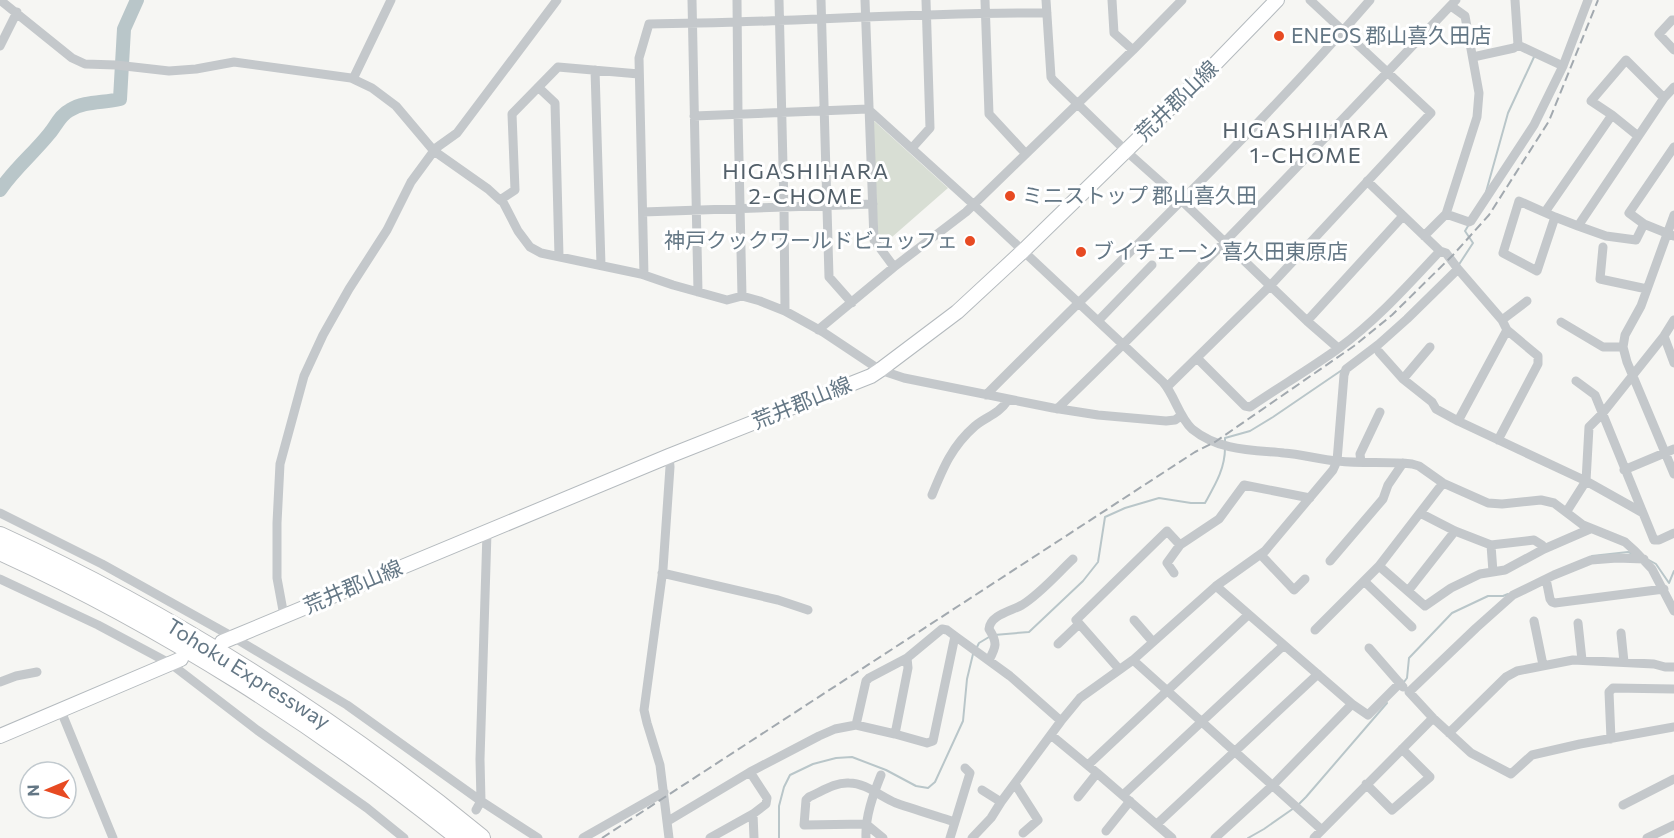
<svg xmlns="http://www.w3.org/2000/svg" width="1674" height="838" font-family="Commissioner,'Noto Sans JP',sans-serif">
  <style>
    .green { fill: #d8ded4 }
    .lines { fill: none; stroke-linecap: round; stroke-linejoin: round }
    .stream { stroke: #b9c6c9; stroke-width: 2 }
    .river { stroke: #b9c6c9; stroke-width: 14 }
    .secondary-casing { stroke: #b4babe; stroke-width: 16 }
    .motorway-casing { stroke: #b6babd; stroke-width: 20 }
    .minor { stroke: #c4c8cb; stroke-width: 9 }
    .secondary { stroke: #fff; stroke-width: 14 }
    .motorway { stroke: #fff; stroke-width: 18 }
    .rail { stroke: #a2a9af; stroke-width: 2; stroke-dasharray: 9 4.5; stroke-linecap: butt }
    .poi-dot { fill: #e74a22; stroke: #fff; stroke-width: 2 }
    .labels { text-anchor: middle; stroke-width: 6; stroke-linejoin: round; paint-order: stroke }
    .poi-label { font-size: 21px; fill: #647785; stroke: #fff; text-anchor: start }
    .street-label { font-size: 21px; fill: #647785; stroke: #fff }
    .neighbourhood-label { font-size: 22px; letter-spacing: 1.5px; fill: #53606a; stroke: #fff }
  </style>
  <rect width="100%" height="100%" fill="#f6f6f3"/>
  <path class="green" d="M873,120l75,68 -64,56 -6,-7z"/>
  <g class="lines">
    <path class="stream" d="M1486,192l22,-79 26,-56
      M1458,266l15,-23 -8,-12 3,-5
      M1225,442v-4l25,-7 23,-14 69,-47
      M1592,556l36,-4 5,2
      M1647,559l9,5 13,19 5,-12
      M994,635l35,-3 54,-51 15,-19 7,-45 20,-9 34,-10 32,5h14c10,-18 20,-34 20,-55
      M976,649l3,-6 10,-6
      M1404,682l3,-4 2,-20 43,-45 36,-17h15l5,-2
      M1298,805l8,-8 81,-94
      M779,838v-32l5,-19 6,-12 23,-11 23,-6 16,-1 34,13 30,16 12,2 7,-6 28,-61 4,-42 6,-25
      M1248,838l16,-9 30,-21"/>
    <path class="river" d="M0,190c15,-22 33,-36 49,-56 7,-8 11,-19 21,-24 14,-9 34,-7 50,-11l4,-70 13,-29"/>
    <g class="secondary-casing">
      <path id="secondary" d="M222,642l447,-186 202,-80 9,-6 77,-58 66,-61 191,-186 63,-65
        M0,736l181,-77"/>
    </g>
    <g class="motorway-casing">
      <path id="motorway" d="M0,536c168,77 338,184 481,302
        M0,551c161,73 322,176 460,287"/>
    </g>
    <path class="minor" d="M0,0l72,58 13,6 31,1 53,6 27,-2 38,-7 117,16 21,10 24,18 38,45 54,38 12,11 3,2 15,29 12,16 11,6 100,21 32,11 54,15 15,-4 18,5 25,10 38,21 57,38 24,8 149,30 45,7 68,6 9,-1 7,-5
      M692,0l6,292
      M737,0l1,114 4,182
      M779,0l5,207 1,104
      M821,0l8,277 23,26
      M865,0l9,240 20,27
      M985,0l4,114 37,40
      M1046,0l5,77 2,3 73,71 55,49 126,121 31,27
      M1112,0l2,33 19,17
      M1515,0l3,45 45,21
      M1674,20h-2l-13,14 15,16
      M0,46l17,-34
      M1473,57l41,-9 4,-3
      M595,70l6,195
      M353,79l38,-79
      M538,87l17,16 4,153
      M1674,87l-10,11 -86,128 28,10 30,4 8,-16 30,12
      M1612,115l26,21
      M694,116l174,-7 105,95 190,178c12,14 16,35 29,47 27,22 60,21 92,24 18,1 36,7 54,8 25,3 49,0 74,3l7,2 24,17 45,20 14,1 39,-4 13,3 29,22 42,17 10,9 17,18 22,42
      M912,148l18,-20 -4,-128
      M1367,181l73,70 6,2 12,16
      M500,200l15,-10 -3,-76 46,-47 81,7
      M643,212l230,-8
      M1545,212l67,-97 -21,-14 35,-41 38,38
      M1446,214l23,8 2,-1 63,-96 29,-59 25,-66
      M1674,215l-33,91 -16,29 -2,12 4,15 47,112
      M1555,217l-36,-16 -16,52 34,18 18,-54 23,9
      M1644,224l-15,-11 45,-66
      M1424,236l22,-22 31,-97 2,-24 -14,-77 -14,-10
      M1603,247l-3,32 47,10
      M644,275l-5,-217 10,-34c133,-1 265,-12 398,-11
      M1502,320l25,-19
      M1098,321l54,-56
      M1307,321l96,-105
      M1561,322l42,25h20
      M818,330l76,-63 72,-55 167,-162 49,-50
      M1664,336l10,27
      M1379,352l24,27 29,23 4,7 22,12 128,60 57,32
      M1197,358l48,48 5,1c29,-20 60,-38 89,-59 38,-28 69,-63 101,-97
      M1403,379l27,-32
      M1576,381l19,14 59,145h5l15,-7
      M1167,387l103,-101 161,-173 -121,-113
      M986,395c129,-130 264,-256 384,-395
      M1057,409c137,-132 268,-271 399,-409
      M1458,421l49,-91
      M669,456l1,11 -7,102 -19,141 3,13 13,42 9,73
      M1361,462l-1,-8 20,-42
      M1624,470l50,-21
      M1443,483l-64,83 46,40 26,-18 29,-14 25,-4 39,-21 46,-20
      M932,495c11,-27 20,-49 43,-69 12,-10 23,-11 33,-26
      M1567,511l19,-30 3,-54 13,-13 62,-78 10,-16
      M0,513l102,51 131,73 114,68 134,96 57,37
      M1420,513l35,18 36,14 2,27
      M1491,545l43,-5 8,5 2,4
      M1261,555l33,35 11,-11
      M1644,559l-27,-1 -26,2 -37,15 -41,20 -37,33 -67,64 24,26 38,35 40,21 21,-19 48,-11 94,-17
      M1330,561l53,-62 5,-14 15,-22
      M662,573l116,27 30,10
      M1174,573l-7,-10 13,-18
      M0,579l98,46 73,39 86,66 110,78 37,30
      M1546,579l4,20 2,3 3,1 109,-14
      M1364,581l48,46
      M1408,591l47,-60
      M284,616l-7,-38v-55l3,-59 24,-88 19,-41 26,-46 38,-59 24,-48 25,-34 21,-15 100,-133
      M1134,620l19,22
      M1534,621l9,44
      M1578,623l4,37
      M1315,630l64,-64
      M1621,633l3,29
      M1058,644l21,-20
      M1369,648l34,39
      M989,660c7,-13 9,-17 0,-31 1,-14 22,-18 33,-24 19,-12 35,-31 51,-46
      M1133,660l189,170
      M1119,669l-43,-49 91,-89 13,14 39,-26 25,-34 66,13
      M0,682l16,-6 21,-4
      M1352,704l16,11 32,-32
      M61,711l52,127
      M856,725l39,9 13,-66 -1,-10
      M1449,733l57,-56 11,-6 56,-11 81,4 11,3h9
      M895,734l32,9 6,-2 22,-105
      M1051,735l46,38 75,65
      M1611,739l-2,-47 4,-4 61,1
      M1088,765l160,-150
      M1015,784l23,36 -15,13
      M1366,784l26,26 38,-33 -28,-28
      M982,790l19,12
      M1123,795l161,-150
      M1078,797l19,-24
      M1623,805l51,-26
      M476,810l5,-9 -1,-42 7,-227
      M753,814l1,24
      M668,821l82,-49 69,-36 16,-7 21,-4 10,-44 3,-3 38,-20 35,-29 5,1 8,6 55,40 51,45
      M955,822l15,-49 -5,-5
      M1157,824l161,-150
      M1106,831l24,-30
      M583,838l81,-46
      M710,838l43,-24 13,-10 1,-6 -17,-26
      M866,838c-1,-21 7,-43 15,-63
      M883,838l-17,-14 -62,1 2,-25 3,-3c12,-5 26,-15 40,-14 17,0 32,14 47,20 20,7 40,13 59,19l-5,16
      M972,838l19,-20 10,-16 60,-81 19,-23 53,-38 83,-74 49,-35 68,-81 4,-9 7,-86 2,-6 33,-25 28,-25 51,-50 44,51 5,10 31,26v8l-40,76
      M1215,838l58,-53 79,-81 -136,-118
      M1314,838l119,-120
      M1647,838l27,-13"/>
    <use href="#secondary" class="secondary"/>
    <use href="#motorway" class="motorway"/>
    <path class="rail" d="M602,838l593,-386 20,-10 139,-96 38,-31 61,-60 36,-40 60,-94 49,-121"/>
  </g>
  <g class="poi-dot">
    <circle cx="1279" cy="36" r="6"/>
    <circle cx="1010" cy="196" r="6"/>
    <circle cx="970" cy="241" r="6"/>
    <circle cx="1081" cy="252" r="6"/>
  </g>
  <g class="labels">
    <g class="poi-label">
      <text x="1291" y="43">ENEOS 郡山喜久田店</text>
      <text x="1022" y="203">ミニストップ 郡山喜久田</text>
      <text x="958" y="248" text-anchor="end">神戸クックワールドビュッフェ</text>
      <text x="1093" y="259">ブイチェーン 喜久田東原店</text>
    </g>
    <g class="street-label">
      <text transform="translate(1177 101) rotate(-44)" y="7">荒井郡山線</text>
      <text transform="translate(802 403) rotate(-22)" y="7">荒井郡山線</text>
      <text transform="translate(353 587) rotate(-23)" y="7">荒井郡山線</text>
      <text transform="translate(248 674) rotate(32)" y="7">Tohoku Expressway</text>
    </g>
    <g class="neighbourhood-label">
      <text x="1306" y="138">HIGASHIHARA<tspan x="1306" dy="25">1-CHOME</tspan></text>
      <text x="806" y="179">HIGASHIHARA<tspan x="806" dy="25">2-CHOME</tspan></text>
    </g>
  </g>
  <g transform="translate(48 790) rotate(268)"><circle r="28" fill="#ffffff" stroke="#c1c9ce" stroke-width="1.5"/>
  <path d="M0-4.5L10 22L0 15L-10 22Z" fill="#e74a22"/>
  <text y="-9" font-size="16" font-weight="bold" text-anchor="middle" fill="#647785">N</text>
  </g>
</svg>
